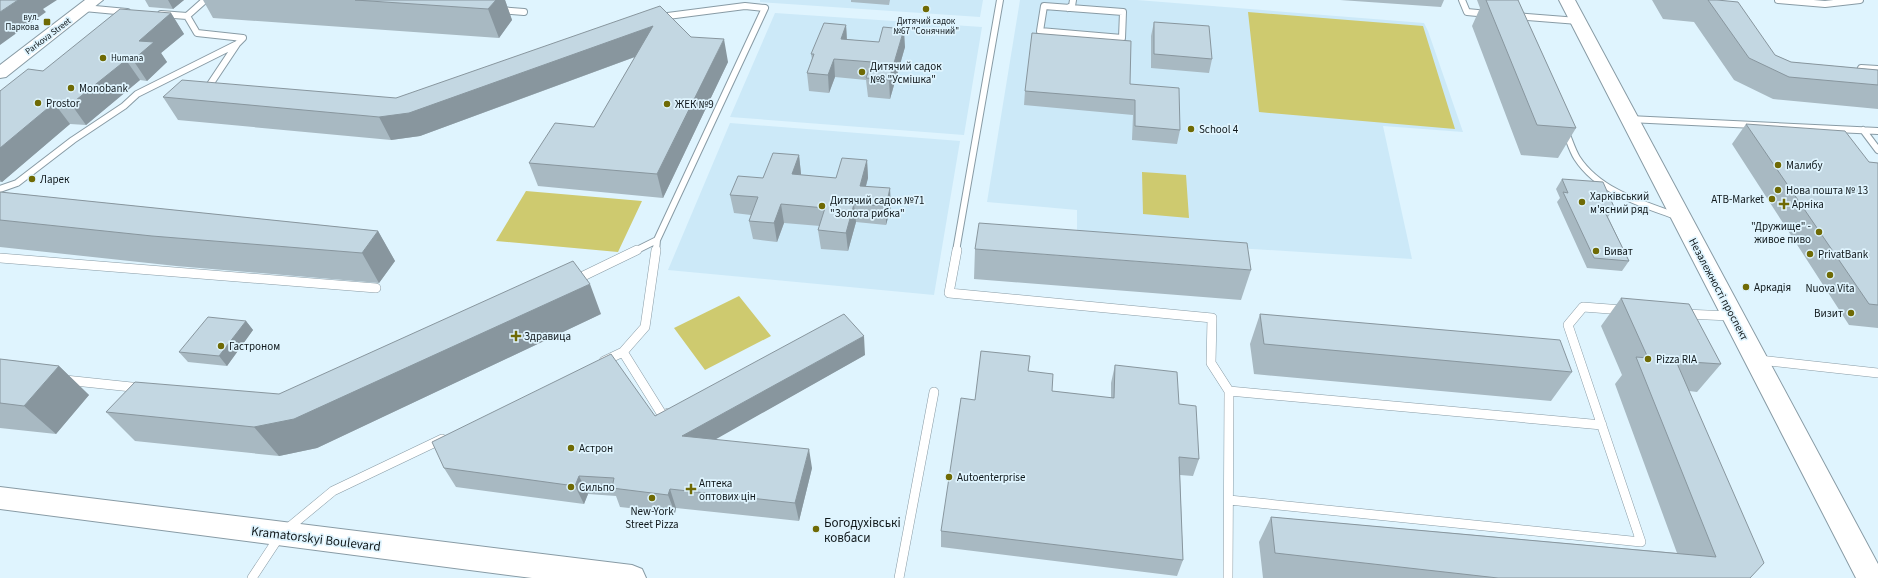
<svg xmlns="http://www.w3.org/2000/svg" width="1878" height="578" font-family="'Source Sans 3',sans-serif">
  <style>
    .built { fill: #cce9f8 }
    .green { fill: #ceca6f }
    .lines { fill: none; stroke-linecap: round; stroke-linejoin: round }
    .lane-far1-casing { stroke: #889ba5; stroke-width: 8 }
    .lane-casing { stroke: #889ba5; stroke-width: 10 }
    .secondary-casing { stroke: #889ba5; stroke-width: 2 }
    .lane-far1 { stroke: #fff; stroke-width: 6 }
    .lane { stroke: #fff; stroke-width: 9 }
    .secondary { fill: #fff; fill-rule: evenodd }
    .wall { fill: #a8b9c2 }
    .shaded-wall { fill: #88969e }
    .building { fill: #c3d7e2; stroke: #88969e }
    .poi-dot { fill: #6f6a05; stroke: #dff4fe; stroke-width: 1.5 }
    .labels { text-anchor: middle; stroke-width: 3.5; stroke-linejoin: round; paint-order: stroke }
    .far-poi-label { font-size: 9px; fill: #10181b; stroke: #dff4fe; text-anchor: end }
    .far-street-label { font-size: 9px; fill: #10181b; stroke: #dff4fe }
    .poi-label { font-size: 11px; fill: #10181b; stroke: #dff4fe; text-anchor: start }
    .street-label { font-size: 11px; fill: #10181b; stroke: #dff4fe }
    .near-poi-label { font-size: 13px; fill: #10181b; stroke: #dff4fe; text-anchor: start }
    .near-street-label { font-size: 13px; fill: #10181b; stroke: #dff4fe }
  </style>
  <rect width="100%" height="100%" fill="#dff4fe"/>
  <path class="built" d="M760,0h223l-3,17 -220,-15z
    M1020,0h117l287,23 4,8 35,101 -80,-6 29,133 -335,-21v-28l-90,-8z
    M775,13l207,14 -18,108 -234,-18z
    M730,123l230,18 -26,154 -266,-25z"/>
  <path class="green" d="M1248,12l175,14 32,103 -196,-17z
    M1142,172l44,3 3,43 -46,-4z
    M526,191l116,10 -24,51 -122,-11z
    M739,296l32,40 -66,34 -31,-42z"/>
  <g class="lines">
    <g class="lane-far1-casing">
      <path id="lane-far1" d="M1462,0l5,12 21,2
        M1778,0l47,4 35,-4
        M1044,6l79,6 -1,26 -82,-7z
        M84,8l43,4
        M1068,8l4,-2 1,-6
        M500,10l24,2
        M161,14l26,2 18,-16
        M187,16l10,17 46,5 -6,6 -30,45
        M1515,16l63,5
        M1856,78l5,-10 17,1
        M1629,119l249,12
        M1565,130c4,9 7,20 12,28 22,34 66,46 102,59
        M1863,130l15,20
        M0,189l17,-6 56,-43 51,-34 13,-12 98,-49
        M635,251l22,-11 108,-232 -20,-2 -85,11
        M656,251l1,-11
        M956,251l44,-251"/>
    </g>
    <g class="lane-casing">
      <path id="lane" d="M957,250l-8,43 263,25 -1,45 18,28
        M0,258l376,30
        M575,280l62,-30
        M1684,314l47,2
        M623,352l40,64 5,-3
        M1759,360l119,13
        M604,361l19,-9 22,-25 11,-77
        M65,380l76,8
        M1229,500l412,42 -73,-217 15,-18 40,3
        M252,578l29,-44 52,-43 109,-52
        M899,578l35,-186
        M1228,578l1,-187 373,34"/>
    </g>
    <g class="secondary-casing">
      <path id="secondary" d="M85,0h18l-97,77 -6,1v-13z
        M1559,0h16l303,564v14h-22z
        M0,487l632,78 10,4 4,9h-114l-532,-69z"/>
    </g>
    <use href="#lane-far1" class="lane-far1"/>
    <use href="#lane" class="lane"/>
    <use href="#secondary" class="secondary"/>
  </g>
  <path class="wall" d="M145,0h39l-11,9 -24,-2z
    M203,0h302l7,20 -13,18 -286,-20z
    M851,0h39l-1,5 -38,-3z
    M1340,0h104l-3,7z
    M1477,0h41l58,128 -18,30 -37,-3 -49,-129 8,-18z
    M1652,0h65l58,55 16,7 87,8v39l-105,-10 -39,-19 -40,-58 -31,-3z
    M171,13l13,21 -23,19 6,9 -20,19 -7,-1 -54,45 -16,-1 -68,58h-2v-91l43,-20z
    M1154,22l58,37 -3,14 -58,-5v-32z
    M846,25l1,14 58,8 -15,52 -22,-2 -2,-17 -31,-3 -6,16 -20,-2 -2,-18 5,-14 -1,-5z
    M691,37l37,25 -65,136 -125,-12 -9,-23 65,-36 41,-70 -215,79 -29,4 -213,-20 -15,-23 233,1z
    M1130,84l50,46 -3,14 -45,-4 1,-25 -109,-10 1,-14z
    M1746,124l123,38 9,1v165l-29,-3 -117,-181z
    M799,155l2,19v1l35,3 31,-18 1,18 -2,8 25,21 -5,18 -30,-3 -8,29 -27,-2 -3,-19 2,-4 -36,-3 -7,19 -24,-3 -4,-18 2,-6 -17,-2 -4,-18 33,-17z
    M1562,179l52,28 -6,10 21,44 -7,10 -35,-3 -30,-66 3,-4 -4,-9z
    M0,192l378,39 17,30 -16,22 -203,-17 -176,-19z
    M975,249l276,21 -10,30 -267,-21z
    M1621,298l100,66 -24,28 -8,-1 61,187h-487l-4,-36 12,-25 406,36 -62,-169 7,-9 -21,-49z
    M601,314l-284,134 -38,8 -144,-15 -29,-29 173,-18z
    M1260,314l312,58 -21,29 -297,-27 -4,-30z
    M246,321l7,9 -26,36 -39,-4 -9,-10z
    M865,355l-150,84 97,29 -13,53 -123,-13 -1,5 -55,-6 -4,-11 -28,-2 -4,10 -128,-17 -12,-19 211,-52z
    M0,359l59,7 30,29 -33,39 -56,-6z
    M1115,365l64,39 20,55 -6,17 -13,-1 3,85 -6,16 -236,-29v-16l87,-160 24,20 59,7v-15z"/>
  <path class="shaded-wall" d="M18,0h39l-14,9 3,3 -46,33v-33z
    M168,0h16l-11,9z
    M496,0h9l7,20 -13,18 -11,-29z
    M171,13l13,21 -23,19 6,9 -20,19 -14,-21 6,-19z
    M846,25l1,18 -6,-4z
    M653,26l6,22 -239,88 -29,4 -12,-23z
    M904,29l1,18 -15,52 -1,-19z
    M724,39l4,23 -65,136 -6,-24z
    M834,59l1,18 -6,16 -1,-18z
    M126,60l14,20 -54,45 -15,-21z
    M54,103l16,21 -68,58 -2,-2v-32z
    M799,155l2,19 -6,19 -3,-19z
    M867,160l1,18 -7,26 -1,-18z
    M890,188l1,19 -5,18v-19z
    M781,204l3,19 -7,19 -3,-19z
    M854,204l2,18 -8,29 -2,-18z
    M378,231l17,30 -16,22 -17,-30z
    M590,284l11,30 -284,134 -38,8 -25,-29z
    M246,321l7,9 -26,36 -8,-10z
    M864,336l1,19 -177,100 -6,-19z
    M59,366l30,29 -33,39 -32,-28z
    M809,449l3,19 -13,53 -4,-18z
    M579,476l9,18 -4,10 -9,-18z
    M670,489l6,19 -1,5 -7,-18z"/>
  <path class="building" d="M0,0h18l-18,12z
    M355,0h141l-8,9z
    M1486,0h32l58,128 -39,-3z
    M1708,0h9l21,2 37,53 16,7 87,8v15l-89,-8 -40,-19z
    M660,6l31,31 33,2 -67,135 -128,-11 26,-40 39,4 59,-101 -244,87 -30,4 -216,-20 19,-17 214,18z
    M120,9l51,4 -32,28 15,1 -21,18h-7l-55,44 -17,-1 -54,45v-57l28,-22 15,2z
    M1154,22l55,4 3,33 -58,-5z
    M824,23l22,2 -5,14 38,3 4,-15 21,2 -15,51 -23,-2 6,-16 -38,-3 -6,16 -21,-2 7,-19h-3z
    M1032,33l99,8 -1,43 49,4 1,42 -45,-4v-26l-110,-9z
    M1746,124l99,7 24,31 9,1v142l-9,-1z
    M773,153l26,2 -7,19 44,4 6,-20 25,2 -7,26 30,2 -4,18 -32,-2 -8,29 -28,-3 7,-22 -44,-4 -7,19 -25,-2 9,-24 -28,-2 8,-19 25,2z
    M1562,179l41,3 11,25 -12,-1 27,55 -35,-3 -31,-66 5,1z
    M0,192l378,39 -16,22 -210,-17 -152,-16z
    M979,223l268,20 4,27 -276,-21z
    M573,261l17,23 -296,135 -40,8 -148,-15 29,-30 144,12z
    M1621,298l68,6 32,60 -45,-3 88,202 -14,15h-252l-223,-25 -4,-36 445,40 -80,-200 12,1z
    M844,314l20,22 -182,100 127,13 -14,54 -125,-14 -2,6 -56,-7 2,-10 -35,-2 -4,10 -131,-18 -12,-26 179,-88 44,62z
    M1260,314l300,26 12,32 -308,-28z
    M208,317l38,4 -27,35 -40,-4z
    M981,351l49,5 -2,15 25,3 -1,17 62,7 1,-33 62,7 2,32 17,2 3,53 -20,-2 4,103 -242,-29 20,-133 14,2z
    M0,359l59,7 -35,40 -24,-3z"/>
  <g class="poi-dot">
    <circle cx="926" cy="9" r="4"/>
    <rect x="43" y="18" width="8" height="8" rx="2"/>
    <circle cx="103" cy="58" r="4"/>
    <circle cx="862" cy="72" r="4"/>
    <circle cx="71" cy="88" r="4"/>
    <circle cx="38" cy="103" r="4"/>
    <circle cx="667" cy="104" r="4"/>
    <circle cx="1191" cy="129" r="4"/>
    <circle cx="1778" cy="165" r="4"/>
    <circle cx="32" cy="179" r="4"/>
    <circle cx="1778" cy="190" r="4"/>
    <circle cx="1772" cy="199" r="4"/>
    <circle cx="1582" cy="202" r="4"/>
    <path d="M1782 198h4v4h4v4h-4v4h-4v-4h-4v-4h4z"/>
    <circle cx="822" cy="206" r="4"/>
    <circle cx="1819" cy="232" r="4"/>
    <circle cx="1596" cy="251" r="4"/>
    <circle cx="1810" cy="254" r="4"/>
    <circle cx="1830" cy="275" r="4"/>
    <circle cx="1746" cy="287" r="4"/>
    <circle cx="1851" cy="313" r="4"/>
    <path d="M514 330h4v4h4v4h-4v4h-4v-4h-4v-4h4z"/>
    <circle cx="221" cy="346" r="4"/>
    <circle cx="1648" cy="359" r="4"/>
    <circle cx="571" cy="448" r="4"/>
    <circle cx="949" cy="477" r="4"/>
    <circle cx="571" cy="487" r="4"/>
    <path d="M689 483h4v4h4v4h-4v4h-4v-4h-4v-4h4z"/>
    <circle cx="652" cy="498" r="4"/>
    <circle cx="816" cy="529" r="4"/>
  </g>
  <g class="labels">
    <g class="far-poi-label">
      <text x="39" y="20">вул.<tspan x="39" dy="10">Паркова</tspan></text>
      <text x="926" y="24" text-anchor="middle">Дитячий садок<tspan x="926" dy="10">№67 "Сонячний"</tspan></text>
      <text x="111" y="61" text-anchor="start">Humana</text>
    </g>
    <g class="far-street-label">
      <text transform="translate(48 36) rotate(-37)" y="3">Parkova Street</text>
    </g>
    <g class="poi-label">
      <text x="870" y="70">Дитячий садок<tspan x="870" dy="13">№8 "Усмішка"</tspan></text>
      <text x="79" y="92">Monobank</text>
      <text x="46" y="107">Prostor</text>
      <text x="675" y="108">ЖЕК №9</text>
      <text x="1199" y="133">School 4</text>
      <text x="1786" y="169">Малибу</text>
      <text x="40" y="183">Ларек</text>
      <text x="1786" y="194">Нова пошта № 13</text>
      <text x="1590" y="200">Харківський<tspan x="1590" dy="13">м'ясний ряд</tspan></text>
      <text x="1764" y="203" text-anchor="end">ATB-Market</text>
      <text x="830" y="204">Дитячий садок №71<tspan x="830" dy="13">"Золота рибка"</tspan></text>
      <text x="1792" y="208">Арніка</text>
      <text x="1811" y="230" text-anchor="end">"Дружище" -<tspan x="1811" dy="13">живое пиво</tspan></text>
      <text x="1604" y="255">Виват</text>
      <text x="1818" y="258">PrivatBank</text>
      <text x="1754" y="291">Аркадія</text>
      <text x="1830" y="292" text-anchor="middle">Nuova Vita</text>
      <text x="1843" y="317" text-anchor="end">Визит</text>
      <text x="524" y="340">Здравица</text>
      <text x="229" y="350">Гастроном</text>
      <text x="1656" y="363">Pizza RIA</text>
      <text x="579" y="452">Астрон</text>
      <text x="957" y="481">Autoenterprise</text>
      <text x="699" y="487">Аптека<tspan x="699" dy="13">оптових цін</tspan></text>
      <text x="579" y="491">Сильпо</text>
      <text x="652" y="515" text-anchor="middle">New-York<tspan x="652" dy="13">Street Pizza</tspan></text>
    </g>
    <g class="street-label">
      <text transform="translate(1719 289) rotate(62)" y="4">Незалежності проспект</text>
    </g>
    <g class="near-poi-label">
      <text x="824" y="527">Богодухівські<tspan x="824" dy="15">ковбаси</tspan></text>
    </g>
    <g class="near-street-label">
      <text transform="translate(316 538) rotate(7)" y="5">Kramatorskyi Boulevard</text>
    </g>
  </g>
</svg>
